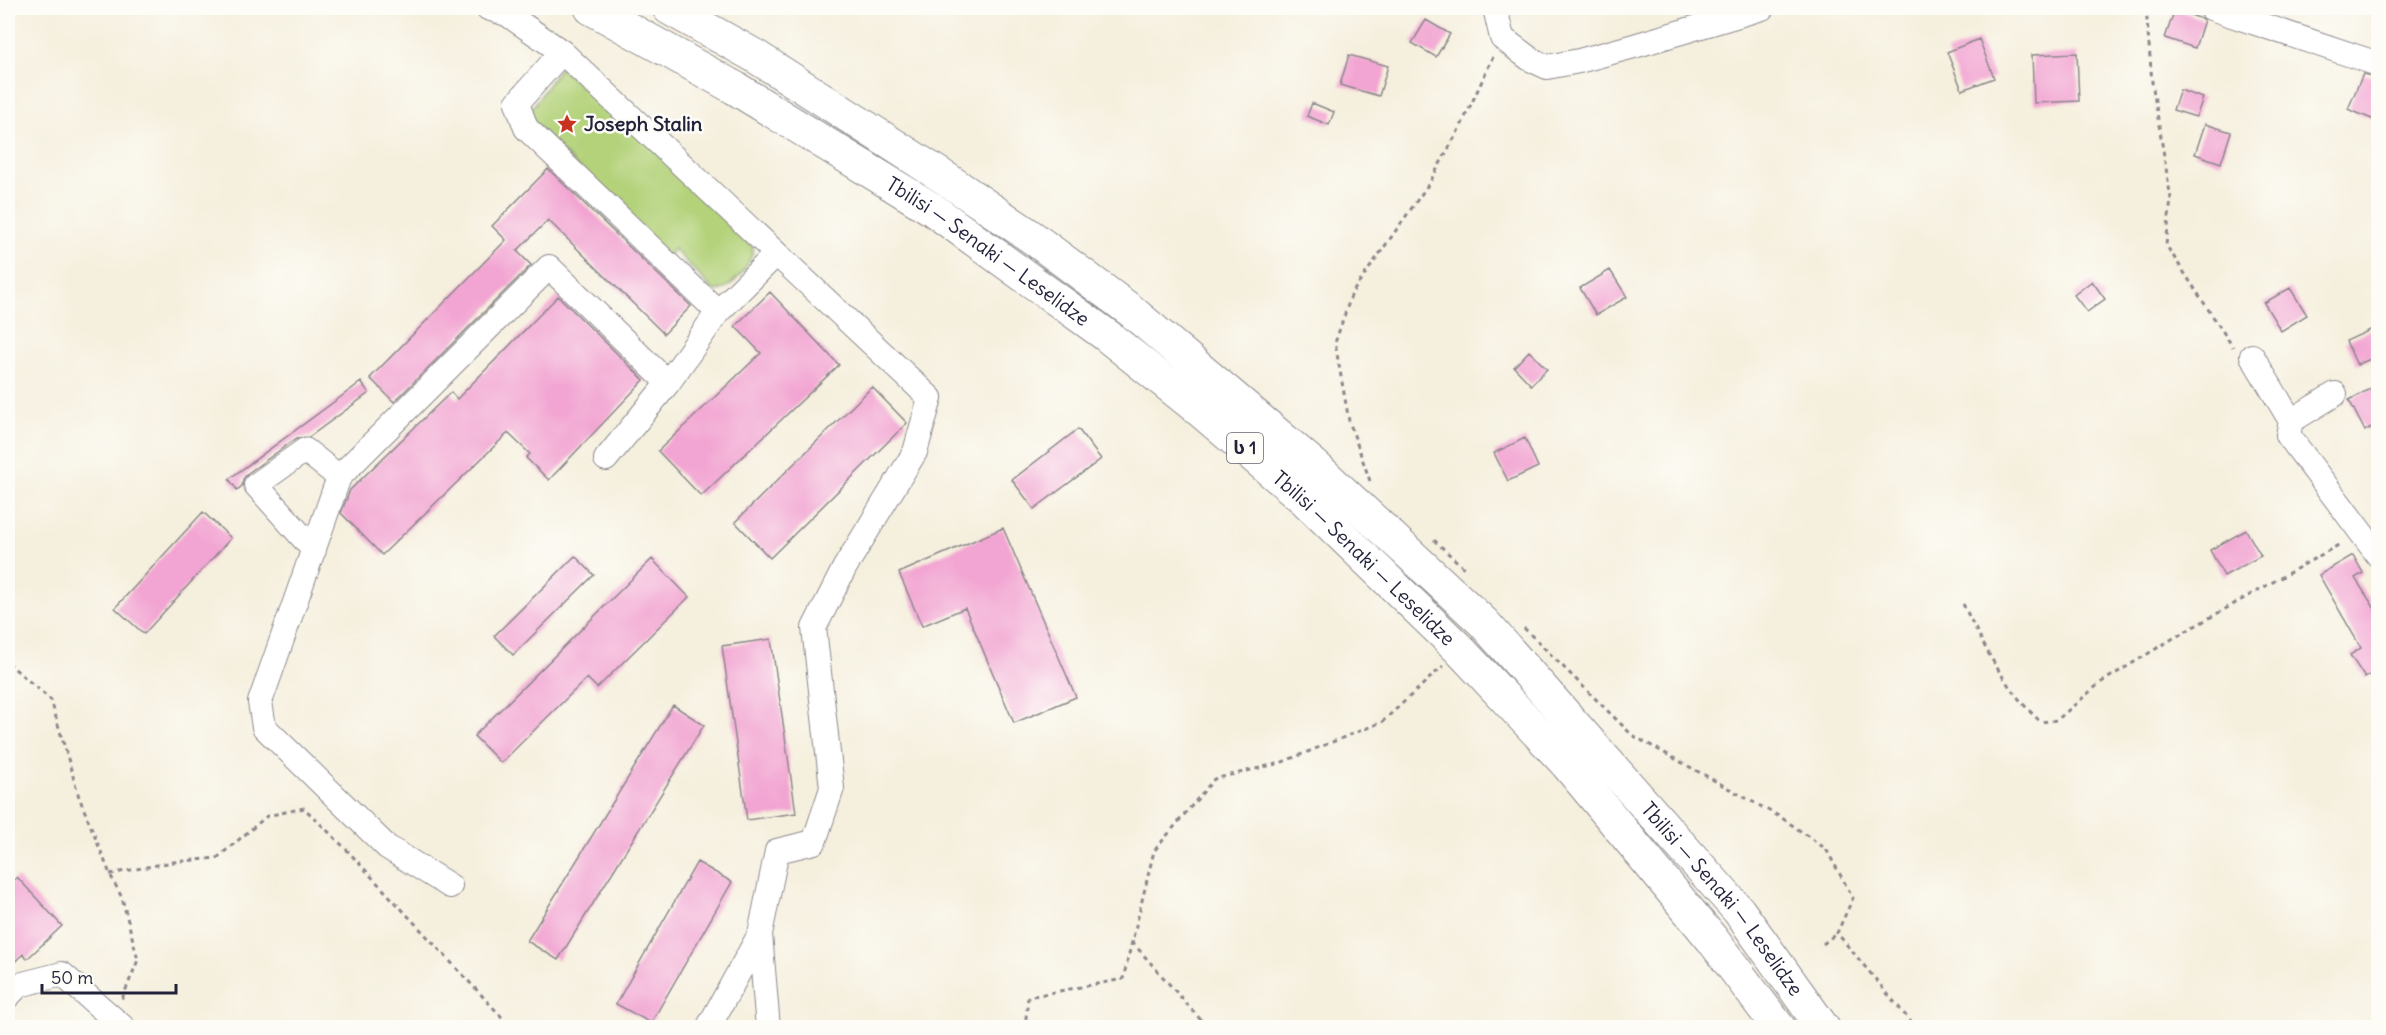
<svg xmlns="http://www.w3.org/2000/svg" width="2386" height="1035" font-family="Delius,'Noto Sans Georgian',sans-serif">
  <style>
    .green { fill: #b3d279; stroke: #6a7a5a; stroke-width: 1.5 }
    .building { fill: #f2a4d2 }
    .lines { fill: none; stroke-linecap: round; stroke-linejoin: round }
    .minor-casing { stroke: #8c888c; stroke-width: 26 }
    .highway-casing { stroke: #8c888c; stroke-width: 35 }
    .path { stroke: #8c888c; stroke-width: 3; stroke-dasharray: 4.5 4.5; stroke-linecap: butt }
    .minor { stroke: #fff; stroke-width: 24 }
    .highway { stroke: #fff; stroke-width: 33 }
    .rail { stroke: #22223b; stroke-width: 4.5; stroke-dasharray: 9 4.5; stroke-linecap: butt }
    .labels { text-anchor: middle; stroke-width: 5; stroke-linejoin: round; paint-order: stroke }
    .shield { fill: #fdfcf7; stroke: #646373; stroke-width: 1.5 }
    .shield-label { font-size: 18px; font-weight: bold; fill: #22223b }
    .poi-label { font-size: 20px; font-weight: bold; fill: #22223b; stroke: #fdfcf7; text-anchor: start }
    .street-label { font-size: 20px; fill: #22223b; stroke: #fdfcf7 }
  </style>
  <rect width="100%" height="100%" fill="#fdfcf7"/>
  <filter id="ink" filterUnits="userSpaceOnUse"><feTurbulence type="fractalNoise" baseFrequency=".0167" numOctaves="2"/><feDisplacementMap in="SourceGraphic" scale="12" xChannelSelector="R" yChannelSelector="G"/><feConvolveMatrix kernelMatrix="1 2 1 2 8 2 1 2 1" color-interpolation-filters="sRGB"/></filter>
  <filter id="wash" filterUnits="userSpaceOnUse"><feTurbulence type="fractalNoise" baseFrequency=".008" numOctaves="4" result="noise"/><feDisplacementMap in="SourceGraphic" scale="24" xChannelSelector="R" yChannelSelector="G"/><feGaussianBlur stdDeviation="1.35" result="paint"/><feColorMatrix in="noise" values="0 0 0 0 0 0 0 0 0 0 0 0 0 0 0 0 0 1.4 0 .05"/><feComposite in="paint" operator="in"/></filter>
  <g filter="url(#wash)">
    <rect width="100%" height="100%" fill="#f5efdd"/>
    <path class="green" d="M561,66l21,22 6,-5 165,164c2,14 -25,49 -40,43l-39,-41 -7,8 -137,-138 2,-11z"/>
    <g id="blocks">
      <path class="building" d="M2175,9l29,11 -9,28 -30,-10z
        M1426,20l24,14 -14,23 -24,-14z
        M1979,39l15,39 -32,12 -15,-38z
        M2077,53l2,48 -45,2 -2,-48z
        M1349,55l39,11 -9,30 -39,-11z
        M2363,74l16,4v44l-31,-13z
        M2180,90l23,8 -7,19 -23,-7z
        M1312,103l22,9 -5,13 -22,-9z
        M2205,124l26,8 -10,31 -26,-9z
        M548,169l143,137 -27,28 -116,-114 -31,31 14,14 -137,137 -24,-24 136,-138 -14,-14z
        M1610,270l17,27 -31,18 -16,-27z
        M2092,281l13,18 -18,13 -13,-17z
        M2290,288l17,27 -26,16 -17,-28z
        M770,292l69,73 -138,131 -43,-45 103,-98 -26,-27z
        M558,296l86,84 -95,100 -23,-22 4,-4 -22,-21 -126,122 -41,-42 9,-23 101,-98 6,7z
        M2379,326v29l-22,10 -11,-24z
        M1529,351l18,18 -16,16 -17,-18z
        M361,382l8,11 -60,44 -12,1 -49,35 -5,6 -1,7 -5,4 -8,-11z
        M2379,384v39l-14,8 -16,-31z
        M872,387l35,36 -137,135 -35,-36z
        M1078,429l23,30 -67,50 -22,-29z
        M1525,438l13,29 -30,14 -14,-28z
        M203,512l28,26 -87,96 -29,-26z
        M1003,528l73,169 -62,26 -49,-115 -43,18 -23,-53z
        M2246,530l15,26 -37,20 -14,-26z
        M2353,555l10,18 -8,5 24,37v54l-14,9 -15,-23 11,-7 -42,-73z
        M575,556l19,19 -81,80 -19,-19z
        M652,559l37,38 -92,91 -10,-10 -86,85 -27,-27z
        M771,639l25,174 -49,7 -25,-174z
        M673,705l31,20 -146,235 -31,-19z
        M697,862l35,20 -81,141 -35,-19z
        M17,877l45,49 -35,33 -4,-5 -15,14v-82z"/>
    </g>
  </g>
  <g filter="url(#ink)">
    <use href="#blocks" fill-opacity="0" stroke="#8c888c" stroke-width="1.5"/>
    <g class="lines">
      <g class="minor-casing">
        <path id="minor" d="M488,8l19,6 55,38 368,346 -15,54 -70,115 -31,61 18,160 -18,54 -37,9 -17,83 8,94
          M1495,8l7,30 28,21 17,8 32,-6 55,-15 128,-38
          M2211,8l167,56
          M562,52l-45,51 9,25 192,184
          M2252,356l39,65
          M2335,394l-44,27 -3,14 90,120
          M606,459l62,-76 50,-71 58,-58
          M314,550l-58,-65 49,-35 34,27
          M450,886l-63,-39 -123,-120 -4,-25 79,-225 210,-210 119,116
          M8,996l11,-11 43,-11 62,54
          M708,1028l52,-94"/>
      </g>
      <g class="highway-casing">
        <g id="highway">
          <path id="s1" d="M591,8l144,80 197,121 174,126 90,72 108,92 156,151 107,114 145,175 67,89"/>
          <path id="s2" d="M669,8l86,48 193,124 85,58 97,72 186,157 168,156 255,288 84,117"/>
        </g>
      </g>
      <path class="path" d="M2146,8l6,74 19,117 -5,46 67,102
        M1370,481l-21,-60 -14,-78 17,-50 78,-111 32,-58 31,-67
        M1434,540l30,28
        M1963,604c21,42 42,86 78,118l16,-2 43,-37 72,-44 170,-96
        M1524,628l108,107 150,83 44,31 27,49 -16,35 79,95
        M8,663l43,37 28,97 31,77 12,24 16,62 -16,39
        M110,874l63,-12 44,-4 50,-42 37,-8 39,38 169,182
        M1132,942l76,86
        M1823,944l14,-11
        M1025,1028l3,-31 95,-18 31,-128 60,-72 66,-16 102,-41 61,-56
        M1714,1028l7,-6"/>
      <use href="#minor" class="minor"/>
      <use href="#highway" class="highway"/>
      <path class="rail" d="M8,1024l3,4"/>
    </g>
  </g>
  <defs>
    <g id="sight-bare" transform="scale(1.62)"><path d="M0-6L1.8-2.2L6-1.7L2.9 1.2L3.7 5.4L0 3.3L-3.7 5.4L-2.9 1.2L-6-1.7L-1.8-2.2Z" fill="#c8321e" stroke="#fdfcf7" stroke-width="2.5" paint-order="stroke"/></g>
  </defs>
  <g fill-rule="evenodd">
    <use href="#sight-bare" x="567" y="124"/>
  </g>
  <g class="labels">
    <rect class="shield" x="1227" y="433" width="36" height="30" rx="4.5"/>
    <g class="shield-label">
      <text x="1245" y="454">ს 1</text>
    </g>
    <g class="poi-label">
      <text x="584" y="131">Joseph Stalin</text>
    </g>
    <g class="street-label">
      <text dy="7" stroke="none"><textPath href="#s1" startOffset="466">Tbilisi — Senaki — Leselidze</textPath></text>
      <text dy="7" stroke="none"><textPath href="#s1" startOffset="952">Tbilisi — Senaki — Leselidze</textPath></text>
      <text dy="7" stroke="none"><textPath href="#s2" startOffset="1389">Tbilisi — Senaki — Leselidze</textPath></text>
    </g>
  </g>
  <rect width="2386" height="1035" fill="none" stroke="#fdfcf7" stroke-width="30"/>
  <path d="M42 984v9h134v-9" fill="none" stroke="#22223b" stroke-width="3"/>
  <text x="51" y="984" font-size="18" fill="#22223b" stroke="#fdfcf7" stroke-width="4.5" paint-order="stroke">50 m</text>
</svg>
